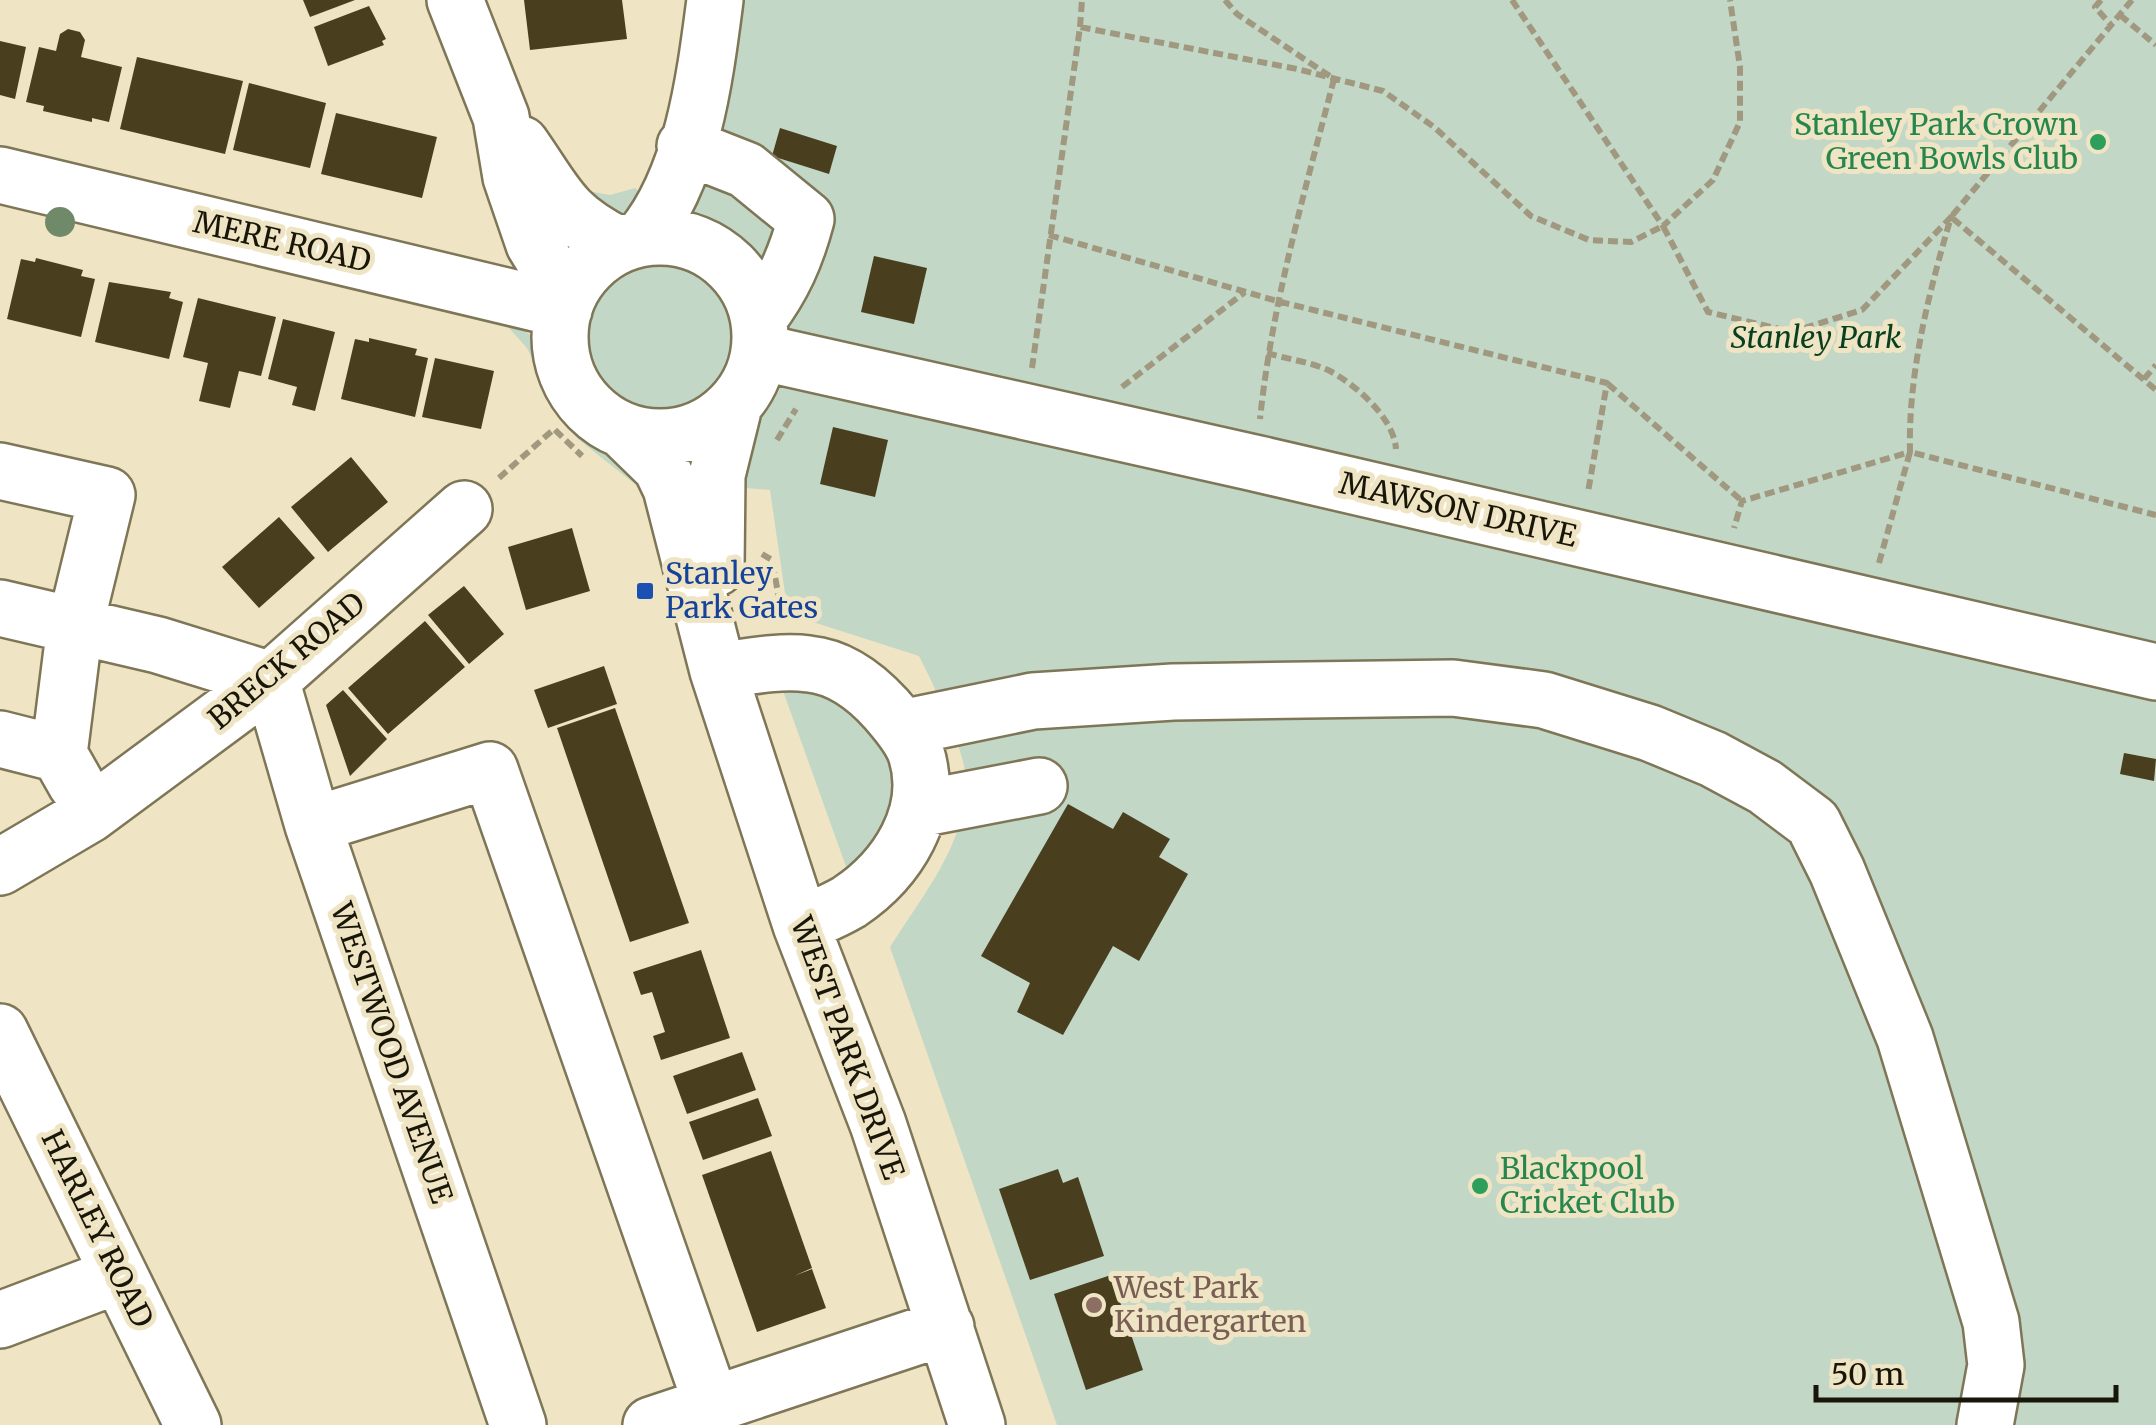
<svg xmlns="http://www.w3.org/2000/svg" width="2156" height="1425" font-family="Merriweather,serif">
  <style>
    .green { fill: #c2d7c6 }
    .building { fill: #493f1f }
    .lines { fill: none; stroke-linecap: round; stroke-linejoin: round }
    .minor-casing { stroke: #7e7657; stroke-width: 60 }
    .path { stroke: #a0987f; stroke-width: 6; stroke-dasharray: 10 5; stroke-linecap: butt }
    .minor { stroke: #fff; stroke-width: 55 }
    .tree { fill: #708a69 }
    .leisure-dot { fill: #2e9e5b; stroke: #efe5c4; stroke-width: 4 }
    .transit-dot { fill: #1a4fb4; stroke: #efe5c4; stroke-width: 4 }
    .education-dot { fill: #8d6e63; stroke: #efe5c4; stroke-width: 4 }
    .labels { text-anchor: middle; stroke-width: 10; stroke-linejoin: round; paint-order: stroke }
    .leisure-label { font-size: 30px; fill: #27864d; stroke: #efe5c4; text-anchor: end }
    .street-label { font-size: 30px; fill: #181509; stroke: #efe5c4 }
    .park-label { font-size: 30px; font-style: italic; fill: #083f1e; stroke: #efe5c4 }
    .transit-label { font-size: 30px; fill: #164399; stroke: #efe5c4; text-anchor: start }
    .education-label { font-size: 30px; fill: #785e54; stroke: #efe5c4; text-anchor: start }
  </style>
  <rect width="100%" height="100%" fill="#efe5c4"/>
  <path class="green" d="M745,0h1411v1425h-1099l-167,-478c32,-51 78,-105 76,-168 -1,-29 -33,-96 -47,-123l-131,-42 -18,-124 -37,-3 21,-76 18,-47 -16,-80 -80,-64 45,-61 2,-50z
    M635,188l16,12 -32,19 -31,-28 22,4z
    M577 342a83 83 0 1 1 166 0a83 83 0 1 1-166 0Z
    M508,319l22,16 17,20 18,39 14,20 48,40 18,38 -67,-53 -16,-17 -35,-74 -18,-20z
    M782,688l45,4 56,46 12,50 -11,52 -36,32z"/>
  <path class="building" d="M303,0h52l-45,17z
    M524,0h98l5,39 -97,11z
    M369,6l17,33 -4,2 2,4 -56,21 -14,-39z
    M68,29l12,3 5,8 -4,17 41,10 -13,55 -17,-4v4l-49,-11 1,-5 -18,-4 13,-55 17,4 4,-17z
    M0,41l26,6 -11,52 -15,-4z
    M137,57l106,24 -18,73 -105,-25z
    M249,83l77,20 -16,65 -77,-18z
    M336,113l101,24 -15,61 -101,-24z
    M780,128l57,18 -8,28 -57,-18z
    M874,256l53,12 -13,56 -53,-12z
    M36,258l47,12 -2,6 14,3 -14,58 -74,-18 14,-60 14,3z
    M109,282l62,10 -2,6 14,4 -14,57 -74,-17z
    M198,298l78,19 -15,59 -22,-5 -9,37 -31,-7 9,-38 -25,-6z
    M283,319l52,13 -20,79 -23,-6 5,-18 -29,-8z
    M369,338l48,11 -2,6 13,3 -13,59 -74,-18 14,-60 14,3z
    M435,358l59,13 -13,58 -59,-12z
    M833,427l55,13 -13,57 -55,-13z
    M351,457l37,45 -60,50 -37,-45z
    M279,517l36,41 -56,50 -37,-41z
    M572,528l18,63 -64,19 -18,-63z
    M464,586l40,48 -35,30 -41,-49z
    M425,621l40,46 -77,67 -40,-46z
    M604,666l13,38 -69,24 -14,-38z
    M343,690l44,49 -37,37 -24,-71z
    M615,708l74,215 -59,19 -73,-214z
    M2124,753l32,6 -2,22 -34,-7z
    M1068,804l45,25 10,-17 47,27 -11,18 29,17 -49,87 -26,-15 -50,89 -46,-23 13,-29 -49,-27z
    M701,950l29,88 -69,22 -8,-24 12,-4 -13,-40 -11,3 -8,-23z
    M742,1052l14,38 -69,24 -14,-38z
    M758,1098l14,38 -69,24 -14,-38z
    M771,1151l41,117 -18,8 18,-7 14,39 -69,24 -55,-157z
    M1058,1169l5,14 15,-6 26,79 -74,24 -31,-91z
    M1111,1275l32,95 -57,20 -32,-96z"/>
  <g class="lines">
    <g class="minor-casing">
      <path id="minor" d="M455,0l46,117 10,60 23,67 33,54
        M521,144c36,51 39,71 98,101
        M685,146l61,24 60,49c-10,38 -23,67 -47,99
        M0,175l564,135
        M560 337a100 100 0 1 1 200 0a100 100 0 1 1-200 0Z
        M642,238c51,-61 63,-161 73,-238
        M760,352l490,110 906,210
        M624,431l37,36 10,21 47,183 83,254 77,199 99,301
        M0,471l107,24 -32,131 -16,128
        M716,568l1,-93 17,-69
        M0,608l158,37 113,35
        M718,671c29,-4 61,-11 91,-7 30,3 57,23 77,45 11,13 24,27 30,44 19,59 -19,117 -67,149 -15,9 -33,16 -48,23
        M271,680l42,145 205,600
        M902,728l131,-27 140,-9 280,-4 91,12 106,33 63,26 52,28 48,36 24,48 68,167 86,284 5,43 -11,60
        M0,739l59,15 17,30
        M919,809l120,-23
        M313,825l177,-55 222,635
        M0,867l90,-53 181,-134 193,-171
        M0,1032l193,393
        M0,1320l119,-45
        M651,1425l295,-98"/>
    </g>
    <path class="path" d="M1225,0l12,14 97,65c-29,112 -62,224 -74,340
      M1512,0l151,226 50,-46 27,-58v-55l-10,-67
      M2101,0l-6,7 16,18
      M2132,0l-181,217 205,173
      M2120,15l36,30
      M1080,27l2,-27
      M1049,235l228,66 330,82 -19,109
      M1267,353c20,6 44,9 63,18 26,14 64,47 66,78
      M1032,368l48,-341 217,42 86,22 51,36 97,89 58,24 42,2 32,-16 45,86 84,20 70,-22 89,-93c-22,75 -43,156 -41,235l-168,49 -8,27
      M2144,379l12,-14
      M1608,384l134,117
      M1122,387l123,-95
      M777,440l19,-31
      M499,478l55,-49 28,27
      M762,554l10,6 10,55
      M1879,563l31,-111 246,63"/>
    <use href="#minor" class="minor"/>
  </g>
  <circle class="tree" cx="60" cy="222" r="15"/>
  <g class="leisure-dot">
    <circle cx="2098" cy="142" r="10"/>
    <circle cx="1480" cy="1186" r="10"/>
  </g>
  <rect class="transit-dot" x="635" y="581" width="20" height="20" rx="5"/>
  <circle class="education-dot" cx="1094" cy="1305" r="10"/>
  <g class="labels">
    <g class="leisure-label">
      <text x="2078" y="135">Stanley Park Crown<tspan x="2078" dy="34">Green Bowls Club</tspan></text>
      <text x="1500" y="1179" text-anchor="start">Blackpool<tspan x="1500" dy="34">Cricket Club</tspan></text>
    </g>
    <g class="street-label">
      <text transform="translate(282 242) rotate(13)" y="10">MERE ROAD</text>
      <text transform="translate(1458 510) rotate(13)" y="10">MAWSON DRIVE</text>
      <text transform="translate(287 661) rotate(-40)" y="10">BRECK ROAD</text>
      <text transform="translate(847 1048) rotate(70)" y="10">WEST PARK DRIVE</text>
      <text transform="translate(391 1053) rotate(71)" y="10">WESTWOOD AVENUE</text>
      <text transform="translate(97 1229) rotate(64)" y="10">HARLEY ROAD</text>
    </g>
    <g class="park-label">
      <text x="1816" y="348">Stanley Park</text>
    </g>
    <g class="transit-label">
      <text x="665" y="584">Stanley<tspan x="665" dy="34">Park Gates</tspan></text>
    </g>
    <g class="education-label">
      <text x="1114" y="1298">West Park<tspan x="1114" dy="34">Kindergarten</tspan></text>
    </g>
  </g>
  <path d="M1816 1385v15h300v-15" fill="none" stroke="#181509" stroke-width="5"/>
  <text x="1831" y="1385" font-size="30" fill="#181509" stroke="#efe5c4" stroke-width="8" paint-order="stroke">50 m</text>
</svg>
